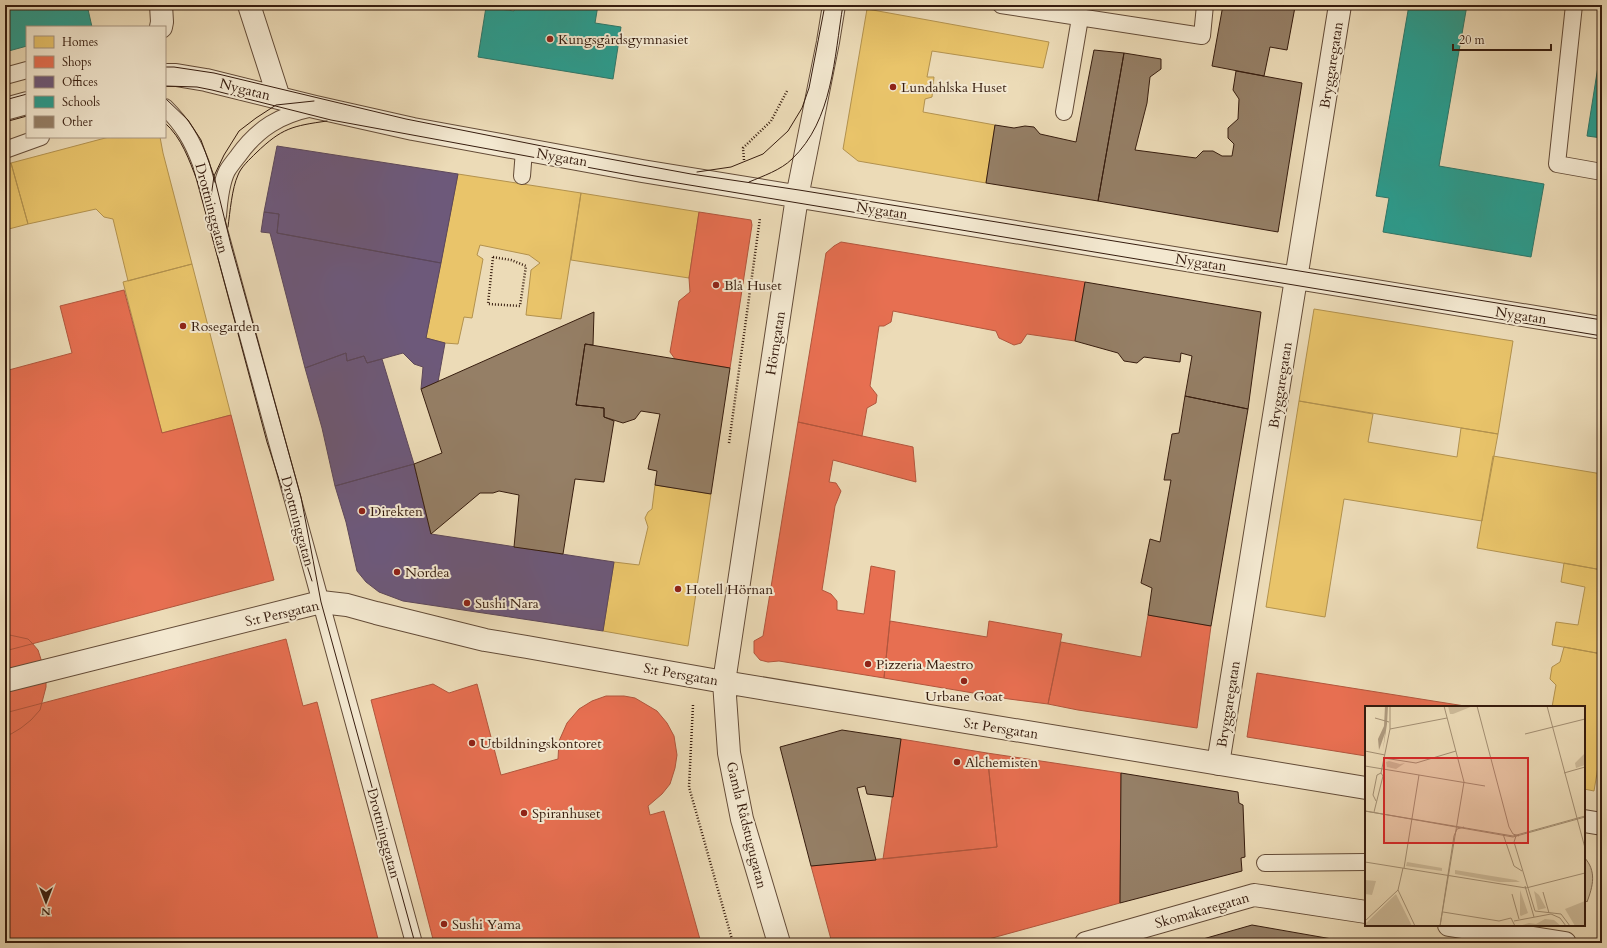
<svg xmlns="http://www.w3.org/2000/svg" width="1607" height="948" font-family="Cardo,serif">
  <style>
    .green { fill: #cdbb9a; stroke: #826c54 }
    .homes { fill: #e9c46a; stroke: #b3924e }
    .shops { fill: #e76f51; stroke: #b2563d }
    .offices { fill: #6d597a; stroke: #5c475a }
    .schools { fill: #2a9d8f; stroke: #2e7668 }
    .building { fill: #957f66; stroke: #361c0e }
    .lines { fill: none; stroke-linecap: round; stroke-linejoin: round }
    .lane-casing { stroke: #644c38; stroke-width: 18 }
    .street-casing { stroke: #644c38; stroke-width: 24 }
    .path { stroke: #361c0e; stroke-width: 2.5; stroke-dasharray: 1 2; stroke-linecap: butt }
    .lane { stroke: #f3e8d0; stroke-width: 16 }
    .street { stroke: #f3e8d0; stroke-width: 22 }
    .tram { stroke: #361c0e; stroke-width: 1 }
    .poi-dot { fill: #8f2418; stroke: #f3e8d0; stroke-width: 1.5 }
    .labels { text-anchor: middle; stroke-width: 4; stroke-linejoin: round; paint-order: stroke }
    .poi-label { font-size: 14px; fill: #361c0e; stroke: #f3e8d0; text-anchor: start }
    .street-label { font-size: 14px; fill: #361c0e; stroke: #f3e8d0 }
    .inset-road { fill: none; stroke: #a38f73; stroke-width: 1 }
    .view { fill: #d62828; fill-opacity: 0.15; stroke: #d62828; stroke-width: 2 }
    .inset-edge { fill: none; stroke: #361c0e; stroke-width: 2 }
  </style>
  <rect width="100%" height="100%" fill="#ecdbb7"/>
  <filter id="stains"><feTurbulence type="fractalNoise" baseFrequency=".005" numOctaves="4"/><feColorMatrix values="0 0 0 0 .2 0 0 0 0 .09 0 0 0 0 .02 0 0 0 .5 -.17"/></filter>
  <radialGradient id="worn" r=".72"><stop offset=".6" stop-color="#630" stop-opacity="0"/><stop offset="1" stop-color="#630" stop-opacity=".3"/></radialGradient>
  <path class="green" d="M1584,857c13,14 9,29 3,45l-3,-3z"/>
  <path class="homes" d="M867,9l182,33 -6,26 -111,-17 -5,26h7l-2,20 -7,2 -2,13 72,13 -9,58 -128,-22 -15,-12z
    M109,137h51l3,16 29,111 -64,17 -15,-62 -9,-2 -8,-8 -68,15 -17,-61z
    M11,163l17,61 -23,6v-65z
    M458,174l123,19 -20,126 -35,-4 5,-45 9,-7 -11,-8 -49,-10 -3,10 6,4 -11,59 -8,-1 -6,27 -13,-1 -19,-5z
    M581,193l118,19 -10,66 -118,-18z
    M192,264l39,151 -69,18 -39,-151z
    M1314,309l199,32 -15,93 -199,-33z
    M1299,401l74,13 -5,28 89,15 4,-29 37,6 -16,87 -138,-22 -19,118 -59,-10z
    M1493,456l109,18v96l-125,-22z
    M655,485l56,9 -23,152 -85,-15 11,-69 25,3 9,-38 -3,-9 3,-6 4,-3z
    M1564,563l38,7v84l-50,-9 4,-23 22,3 7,-38 -24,-5z
    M1564,647l38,7v89l-8,48 -10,-2v-82h-32l4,-22 -6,-6 2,-12 8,-5z"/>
  <path class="shops" d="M699,212l52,8 1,5 -22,143 -55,-9 -5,-7 9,-51 11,-9 -1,-14z
    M841,242l244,40 -10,59 -48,-7 -6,9 -7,2 -15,-7 -3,-7 -103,-20 -2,11 -7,4h-5l-9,60 7,9 -1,8 -9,5 -5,28 -64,-14 28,-169 8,-7z
    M124,290l38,143 69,-18 43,165 -269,71v-280l67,-18 -12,-47z
    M798,422l115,25 3,35 -83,-22 -4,22 7,1 5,8 -6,15 -13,84 9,4 6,7v9l27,4 7,-48 24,5 -11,107 -105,-17 -11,1 -8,-2 -6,-7v-12l9,-5z
    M1148,615l63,11 -14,102 -119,-18 -30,-6 13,-62 80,15z
    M890,621l97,16 2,-16 73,13 -14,70 -39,-5 -125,-21z
    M5,634l23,5 4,4 6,7 8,25v12l-6,23 -9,10 -10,8 -10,6 -6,1z
    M286,639l17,67 14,-4 62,241h-374v-230z
    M1257,673l214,34h-105v49l-119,-19z
    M433,684l16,9 28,-9 24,91 57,-16 1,-18 8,-18 12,-14 13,-8 14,-5h18l11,2 22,13 10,12 7,13 3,19 -2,13 -5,16 -8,10 -14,12 2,9 14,-4 37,132h-267l-63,-243z
    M901,739l86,14 10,94 -114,12z
    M987,753l134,20 -1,130 -146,40h-142l-21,-77 186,-19z"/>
  <path class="offices" d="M277,146l181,28 -17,89 -164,-30 2,-19 -15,-2z
    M264,212l15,2 -2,19 164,30 -15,75 19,5 -7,39 -17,7 2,-22 -9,-3 -11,-11 -36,10 -3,-7 -17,5 -1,-8 -41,15 -35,-135 -9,-1z
    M346,353l1,8 17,-5 3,7 15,-4 32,105 -79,22 -13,-58 -17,-60z
    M414,464l17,70 183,28 -11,69 -200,-30 -24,-9 -13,-10 -9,-11 -11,-49 -11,-36z"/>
  <path class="schools" d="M5,5h82l5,22h-65v19l-22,6z
    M514,5h84l-3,18 26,4 -8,52 -135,-22 8,-50 28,4z
    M1409,5h58l-28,161 105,18 -13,73 -148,-25 6,-34 -13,-2z
    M1602,41v97l-15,-2z"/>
  <path class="building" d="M1085,5h27l-1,4z
    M1138,5h23v3z
    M1223,5h63l9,2 -8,43 -17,-3 -6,29 -52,-10z
    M1094,50l30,3 -26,148 -112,-18 9,-58 19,3 11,-2 9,1 6,7 36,8z
    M1124,53l37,6v10l-11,8 -3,26 -12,47 61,8 7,-7h10l9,5h10l2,-12 -6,-6v-10l10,-9 1,-20 -6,-9 3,-19 66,12 -24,149 -180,-31z
    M1085,282l176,30 -13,97 -63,-13 7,-40 -11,-3 -1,9 -36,-5 -7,6 -13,-2 -6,-8 -43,-12z
    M594,312l-1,33 -8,-1 -9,61 28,3v9l10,4 -10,61 -29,-3 -12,75 -49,-7 5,-52 -20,-4 -6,2h-13l-49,41 -17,-70 28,-11 -21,-64z
    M585,344l145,24 -19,126 -56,-9 2,-14 -9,-2 12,-55 -19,-3 -6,8 -12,4 -19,-6v-9l-28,-3z
    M1185,396l63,13 -37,217 -63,-11 4,-27 -11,-5 9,-44 10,3 11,-62h-7l8,-46 7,-1z
    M842,730l59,9 -8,58 -26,-3 -2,-8 -8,2 19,72 -65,6 -31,-119z
    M1121,773l117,19 1,11 4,2 2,52 -4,1 1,13 -122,32z
    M1252,925l80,14 19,4h-162z"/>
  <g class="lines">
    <g class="lane-casing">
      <path id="lane" d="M1001,5l201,31 3,-31
        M1574,5l-17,159 45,8
        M5,76l22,-6
        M165,107c18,18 27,33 36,57l213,779
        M1064,112l16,-94
        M5,150l36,-13
        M522,176l2,-26
        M218,216c1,-13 3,-33 9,-45 3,-5 7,-10 11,-15 20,-28 42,-41 75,-48
        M1265,863l101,-1"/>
    </g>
    <g class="street-casing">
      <path id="street" d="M249,5l30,93
        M161,27l1,-5 -1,-17
        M165,75h11l30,5 109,27 98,22 229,42 960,157
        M5,109l22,-6
        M5,681l316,-79 26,3 29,8 109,27 42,7 197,35 642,106
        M1218,764l122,-759
        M1584,821l18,3
        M1449,925l116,18
        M779,943l-37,-124 -13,-66 -5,-71 73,-485 31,-155 6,-37
        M1086,943l168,-48 112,17"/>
    </g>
    <path class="path" d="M744,160l-1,-12 28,-27 16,-30
      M493,257l18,3 15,6 -6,40 -32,-2z
      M729,443l31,-225
      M693,705l-4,82 44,156"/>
    <use href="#lane" class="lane"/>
    <use href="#street" class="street"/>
    <path class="tram" d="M165,67h9l40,6 192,46 166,33 119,22 108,16 803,130
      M165,86l32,1 15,3 119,30 304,56 967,160
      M165,98l23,22 13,20 13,36 17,69 70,252 20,105 94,341
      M5,100l22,-6
      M5,122l22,-6
      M165,123c17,15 24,37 32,57l70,262 45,139
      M697,172l34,-5 32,-13 25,-23 14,-23 7,-20 16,-83
      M749,182c14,-6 32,-12 43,-23 41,-39 42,-101 51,-154
      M208,218l6,-42 10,-21 15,-24 17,-13 20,-13 38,-4
      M228,227c2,-15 4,-39 10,-52 3,-8 12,-16 18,-22 26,-25 36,-27 71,-32"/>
  </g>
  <g class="poi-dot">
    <circle cx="550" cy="39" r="4"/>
    <circle cx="893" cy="87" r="4"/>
    <circle cx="716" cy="285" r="4"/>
    <circle cx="183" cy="326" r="4"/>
    <circle cx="362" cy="511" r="4"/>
    <circle cx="397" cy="572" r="4"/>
    <circle cx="678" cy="589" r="4"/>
    <circle cx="467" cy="603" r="4"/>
    <circle cx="868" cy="664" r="4"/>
    <circle cx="964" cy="681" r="4"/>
    <circle cx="472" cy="743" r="4"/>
    <circle cx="957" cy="762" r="4"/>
    <circle cx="524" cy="813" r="4"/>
    <circle cx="444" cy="924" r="4"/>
  </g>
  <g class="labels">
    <g class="poi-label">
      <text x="558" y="44">Kungsgårdsgymnasiet</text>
      <text x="901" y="92">Lundahlska Huset</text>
      <text x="724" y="290">Blå Huset</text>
      <text x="191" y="331">Rosegarden</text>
      <text x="370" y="516">Direkten</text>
      <text x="405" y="577">Nordea</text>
      <text x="686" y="594">Hotell Hörnan</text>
      <text x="475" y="608">Sushi Nara</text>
      <text x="876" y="669">Pizzeria Maestro</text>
      <text x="964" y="701" text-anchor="middle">Urbane Goat</text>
      <text x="480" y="748">Utbildningskontoret</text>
      <text x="965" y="767">Alchemisten</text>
      <text x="532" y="818">Spiranhuset</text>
      <text x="452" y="929">Sushi Yama</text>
    </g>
    <g class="street-label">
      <text transform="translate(1331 65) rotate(-81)" y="5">Bryggaregatan</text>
      <text transform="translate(245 89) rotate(14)" y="5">Nygatan</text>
      <text transform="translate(562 157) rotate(10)" y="5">Nygatan</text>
      <text transform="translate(212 208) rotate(75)" y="5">Drottninggatan</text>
      <text transform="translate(882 210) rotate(9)" y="5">Nygatan</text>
      <text transform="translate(1201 262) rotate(9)" y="5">Nygatan</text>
      <text transform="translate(1521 315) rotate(9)" y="5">Nygatan</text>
      <text transform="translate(775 343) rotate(-81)" y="5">Hörngatan</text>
      <text transform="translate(1280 385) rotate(-81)" y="5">Bryggaregatan</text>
      <text transform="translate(298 521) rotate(75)" y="5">Drottninggatan</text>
      <text transform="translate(282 613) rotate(-13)" y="5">S:t Persgatan</text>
      <text transform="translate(681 674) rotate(10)" y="5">S:t Persgatan</text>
      <text transform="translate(1228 704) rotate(-81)" y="5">Bryggaregatan</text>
      <text transform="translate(1001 728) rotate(9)" y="5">S:t Persgatan</text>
      <text transform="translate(747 825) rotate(76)" y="5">Gamla Rådstugugatan</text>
      <text transform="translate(384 833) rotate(75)" y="5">Drottninggatan</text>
      <text transform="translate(1202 910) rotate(-16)" y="5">Skomakaregatan</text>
    </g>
  </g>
  <g transform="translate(1365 706)">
    <rect width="220" height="220" fill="#ecdbb7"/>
    <path d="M83,0h25l-20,8h-3zM220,47v12l-9,3 -1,-5zM24,55l11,3 5,-1 -9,6 -9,-2 -1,-5zM42,156l35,6v3l-36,-5zM90,164l61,10 4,2h-21l-44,-8zM0,174l11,1 -4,14 -7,-1zM155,184l8,23 -7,3 -1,-1zM169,185l5,4 7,13 -8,2zM31,188l16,32h-47v-2zM220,195v25h-10l-10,-17zM180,213l9,1 7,6h-42l10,-3 7,1z" fill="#cdbb9a"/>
    <path d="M20,0h3l-1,18 -4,26 2,-17 -6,17 -1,-11 6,-13z" fill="#ae9a7e"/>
    <path class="inset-road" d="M112,0l32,121 4,7 6,2M182,0l38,142M10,12l14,4M25,23l57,-11M160,28l60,-15M0,45l20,4M19,52l32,5 40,-12M0,60l120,20M199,67l21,-6M11,95l-3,-6 4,-20 4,-2M0,105l148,25 72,-20M0,105l148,26 72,-20M9,106l9,-36 -2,-3 9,-44v-23M138,128l11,32 8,5M151,130l-2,6 21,69 26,3 9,12M0,156l161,26 59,-15M39,162l15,-93M160,180l9,31M33,184l17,36M33,184l5,-22M178,186l6,21M147,188l7,25M78,206l56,9 12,-3 4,8M0,215l33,-31M149,215l37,-7 9,4 6,8M75,220l24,-144 -20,-76M75,220l14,-90 3,-7 7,-2"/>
    <path class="view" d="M19,52h144v85h-144z"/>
    <rect width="220" height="220" class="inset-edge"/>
  </g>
  <rect width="1607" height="948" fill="none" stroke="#ecdbb7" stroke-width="20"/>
  <rect x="6" y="6" width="1595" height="936" fill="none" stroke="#361c0e" stroke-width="2"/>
  <rect x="10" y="10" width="1587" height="928" fill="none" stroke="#361c0e"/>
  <rect x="26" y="26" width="140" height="112" fill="#f3e8d0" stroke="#a79682"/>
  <rect x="34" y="36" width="20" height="12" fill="#e9c46a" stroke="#a79682"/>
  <text x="62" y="46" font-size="12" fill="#361c0e">Homes</text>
  <rect x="34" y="56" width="20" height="12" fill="#e76f51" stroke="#a79682"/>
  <text x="62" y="66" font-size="12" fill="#361c0e">Shops</text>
  <rect x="34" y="76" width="20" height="12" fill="#6d597a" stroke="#a79682"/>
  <text x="62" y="86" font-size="12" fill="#361c0e">Offices</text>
  <rect x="34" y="96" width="20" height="12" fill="#2a9d8f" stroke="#a79682"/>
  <text x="62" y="106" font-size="12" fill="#361c0e">Schools</text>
  <rect x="34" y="116" width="20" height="12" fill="#957f66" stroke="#a79682"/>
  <text x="62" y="126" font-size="12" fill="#361c0e">Other</text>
  <g transform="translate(46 902) rotate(180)" stroke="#f3e8d0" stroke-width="3" paint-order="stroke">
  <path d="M0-3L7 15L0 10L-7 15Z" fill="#361c0e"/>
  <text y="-6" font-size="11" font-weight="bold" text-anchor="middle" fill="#361c0e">N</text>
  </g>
  <path d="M1453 44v6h98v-6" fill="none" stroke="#361c0e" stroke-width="2"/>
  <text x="1459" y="44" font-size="12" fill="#361c0e" stroke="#f3e8d0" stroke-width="3" paint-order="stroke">20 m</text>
  <rect width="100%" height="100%" filter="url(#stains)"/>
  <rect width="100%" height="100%" fill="url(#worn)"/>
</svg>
